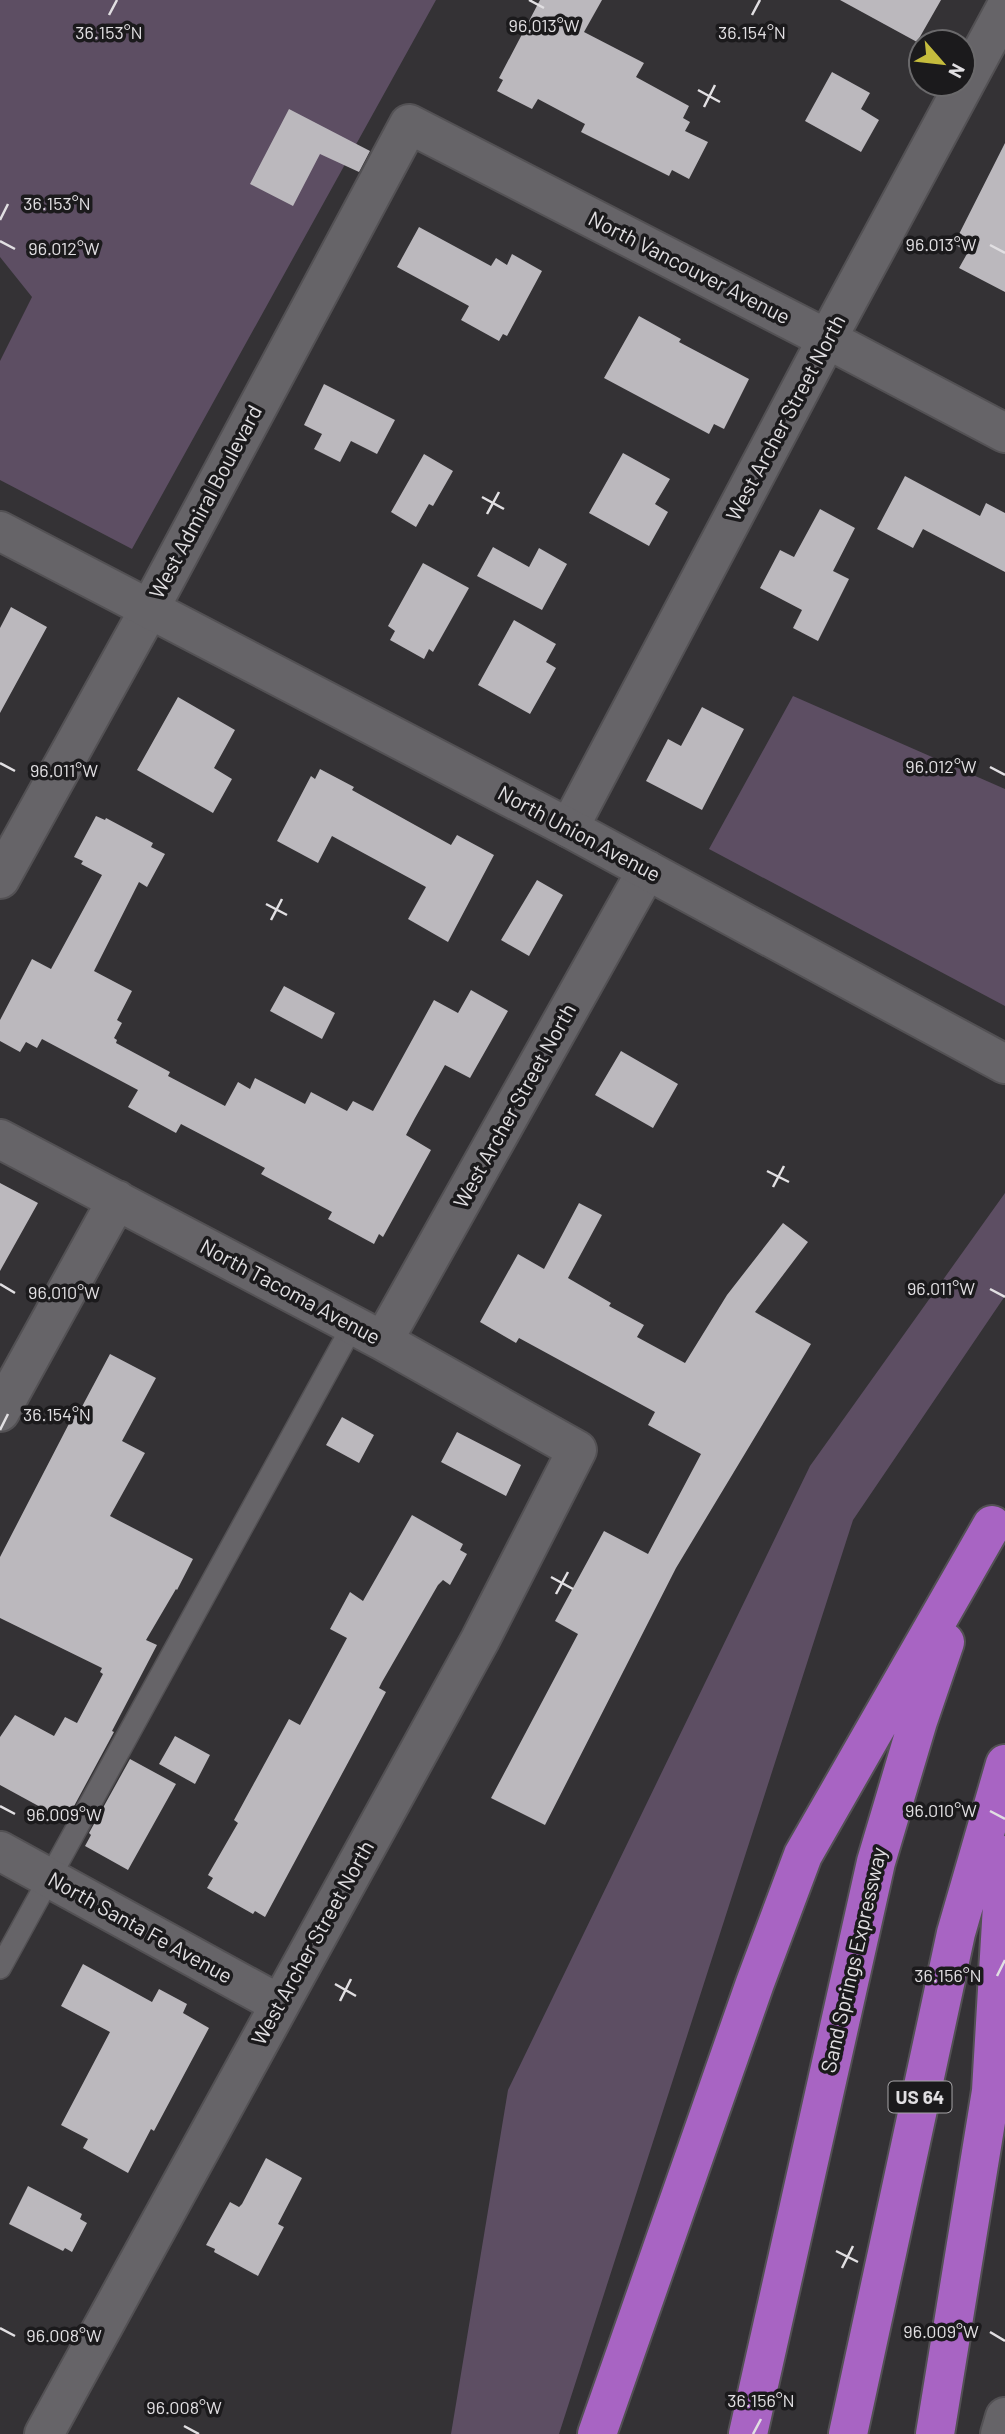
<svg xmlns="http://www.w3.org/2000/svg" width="1005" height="2434" font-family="Barlow,sans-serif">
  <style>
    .green { fill: #5d4e63 }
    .building { fill: #bbb8bd }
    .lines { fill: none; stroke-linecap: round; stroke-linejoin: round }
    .service-casing { stroke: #535154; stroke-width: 24 }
    .minor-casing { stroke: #535154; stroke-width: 42 }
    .tertiary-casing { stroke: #535154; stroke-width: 42 }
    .motorway-casing { stroke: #535154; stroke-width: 42 }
    .service { stroke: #666468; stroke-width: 21 }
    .minor { stroke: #666468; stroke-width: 38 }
    .tertiary { stroke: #666468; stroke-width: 38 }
    .motorway { stroke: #a864c3; stroke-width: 38 }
    .ticks { fill: none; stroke: #e1dfe2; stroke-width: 2.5 }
    .labels { text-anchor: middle; stroke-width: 7; stroke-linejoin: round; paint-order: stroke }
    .shield { fill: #1b1a1c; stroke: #a6a4a7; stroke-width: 2 }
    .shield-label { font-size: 19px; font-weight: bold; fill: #e1dfe2 }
    .street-label { font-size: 21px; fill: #e1dfe2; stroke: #1b1a1c }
    .ticks-label { font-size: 18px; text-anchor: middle; fill: #e1dfe2; stroke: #1b1a1c; stroke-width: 7; stroke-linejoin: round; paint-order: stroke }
  </style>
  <rect width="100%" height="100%" fill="#343235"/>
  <path class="green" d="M0,0h436l-304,549 -132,-69v-119l32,-64 -32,-40z
    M793,696l212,93v217l-296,-157z
    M1005,1193v103l-152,224 -294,914h-108l57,-344 302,-624z"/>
  <path class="building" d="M540,0h62l-18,32 60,31 -8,14 53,29 -6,12 7,4 -5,9 23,11 -19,37 -17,-9 -3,6 -88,-44 4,-8 -47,-25 -6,10 -35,-18 6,-11 -4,-2z
    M840,0h101l-24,42z
    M832,72l38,21 -9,16 18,11 -18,32 -56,-31z
    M289,109l81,42 -11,21 -39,-18 -27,52 -43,-22z
    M1005,143v149l-46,-24 9,-16 -14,-8z
    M419,227l72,39 5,-8 11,7 5,-11 30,17 -35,65 -4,-2 -4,7 -38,-21 8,-14 -72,-39z
    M639,316l42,23 -2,3 70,37 -25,50 -10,-5 -5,10 -105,-56z
    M324,384l71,36 -18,34 -26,-13 -11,21 -26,-13 8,-15 -18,-9z
    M623,453l47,26 -15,25 13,8 -19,34 -60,-33z
    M424,454l29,17 -20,35 -4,-2 -13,23 -25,-15z
    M905,476l75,40 6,-13 19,10v59l-82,-43 -10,19 -36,-19z
    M820,509l35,19 -22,43 16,8 -31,62 -25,-13 9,-18 -42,-22 20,-38 14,7z
    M493,547l36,20 10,-19 28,16 -25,46 -65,-34z
    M423,563l46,25 -36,64 -4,-3 -5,10 -34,-19 5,-9 -7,-5z
    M11,607l36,20 -47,86v-85z
    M514,620l42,24 -10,18 10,6 -26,46 -52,-29z
    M178,697l57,33 -21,38 18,11 -19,34 -76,-43z
    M702,707l42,22 -42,81 -56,-29 22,-42 13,7z
    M320,769l34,18 -2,3 99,55 6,-10 37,20 -46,87 -40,-23 18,-32 -94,-51 -14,27 -41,-22 34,-65 4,3z
    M96,816l9,4 1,-2 47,25 -2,4 14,7 -18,33 -8,-5 -45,89 38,20 -15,29 5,3 -8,15 3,2 -1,3 54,29 -2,4 57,30 13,-24 12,7 5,-11 50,26 6,-12 36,19 6,-10 20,10 61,-111 24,13 13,-23 37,21 -38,67 -25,-13 -30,53 -9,17 25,15 -48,87 -4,-3 -5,10 -46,-25 4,-7 -71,-38 4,-6 -84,-44 -5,9 -48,-26 10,-17 -96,-51 -5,9 -11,-6 -6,10 -20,-11v-21l32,-61 19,10 51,-94 -21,-11 2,-3 -9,-4z
    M537,880l26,15 -34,61 -28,-16z
    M284,986l51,27 -13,26 -52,-28z
    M621,1051l57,33 -25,44 -58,-33z
    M0,1183l38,20 -38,68z
    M579,1203l23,12 -34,63 43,25 -2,3 35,19 -7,12 48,26 42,-68 56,-72 25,19 -53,70 56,32 -135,224 -131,257 -54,-27 87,-164 -23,-13 49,-90 44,23 53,-100 -53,-29 7,-13 -136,-74 -3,5 -36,-21 38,-68 26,15z
    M110,1354l46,24 -34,63 23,12 -35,63 83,43 -16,31 -1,-1 -30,51 11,5 -45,86 2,1 -48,89 -66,-36v-48l15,-22 39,21 11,-19 12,6 26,-49 -3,-2 2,-4 -102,-50v-61l74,-143 3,2z
    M342,1417l32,18 -15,28 -33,-18z
    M457,1432l64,33 -15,31 -65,-34z
    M412,1515l51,29 -3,6 7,4 -17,31 -7,-5 -5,5 -56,97 -3,6 7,4 -121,225 -10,-6 -2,3 -46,-26 6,-10 -5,-3 30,-52 -4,-3 55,-101 11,6 47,-87 -17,-9 20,-37 13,9z
    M175,1736l35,19 -15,29 -36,-20z
    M130,1759l46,25 -48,86 -43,-24 6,-11 -2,-2z
    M83,1964l69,38 7,-13 28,15 -4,9 26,15 -55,103 -3,-2 -23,44 -45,-25 5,-9 -27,-14 49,-93 -49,-26z
    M266,2158l36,20 -24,46 6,3 -26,49 -44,-24 1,-3 -9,-4 24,-43 9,5 3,-3z
    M28,2186l54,28 -2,5 7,4 -15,29 -7,-4 -2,3 -54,-27z"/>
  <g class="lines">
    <g class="service-casing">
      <path id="service" d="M0,1968l353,-643"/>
    </g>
    <g class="minor-casing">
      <path id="minor" d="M569,828l258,-489 178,-330
        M0,879l150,-271 259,-484 418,215 178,94
        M0,1139l383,202 194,109 -97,190 -436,794
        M383,1341l264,-471
        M0,1412l117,-212
        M0,1851l279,153
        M1000,2434l5,-17"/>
    </g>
    <g class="tertiary-casing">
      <path id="tertiary" d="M0,531l569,297 436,236"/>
    </g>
    <g class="motorway-casing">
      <path id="motorway" d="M597,2434l158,-451 48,-128 189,-330
        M748,2434l128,-572 42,-141 27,-79
        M848,2434l108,-501 49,-169
        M935,2434l56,-343 14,-236"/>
    </g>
    <use href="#service" class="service"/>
    <use href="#minor" class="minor"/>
    <use href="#tertiary" class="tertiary"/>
    <use href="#motorway" class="motorway"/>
  </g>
  <path class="ticks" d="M529,0l15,8M109,15l8,-15M752,15l8,-15M698,90l22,12M704,107l11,-22M0,220l8,-16M0,241l15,8M990,245l15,8M482,497l22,12M487,514l12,-22M0,763l15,8M990,767l15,8M266,904l21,11M271,920l11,-21M767,1171l22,11M773,1187l11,-21M0,1284l15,9M990,1289l15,8M0,1430l8,-16M551,1577l22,12M556,1594l12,-22M0,1806l15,8M990,1811l15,8M997,1976l8,-16M335,1984l21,12M340,2001l11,-22M836,2251l22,11M842,2268l11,-22M0,2328l15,8M990,2332l15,9M184,2426l15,8M753,2434l8,-15"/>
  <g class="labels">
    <rect class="shield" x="888.5" y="2081.5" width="63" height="31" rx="5"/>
    <g class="shield-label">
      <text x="920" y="2104">US 64</text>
    </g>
    <g class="street-label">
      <text transform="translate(689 268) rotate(27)" y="7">North Vancouver Avenue</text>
      <text transform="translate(786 418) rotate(-62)" y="7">West Archer Street North</text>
      <text transform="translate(206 502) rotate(-62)" y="7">West Admiral Boulevard</text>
      <text transform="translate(579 834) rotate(28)" y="7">North Union Avenue</text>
      <text transform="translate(515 1106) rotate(-61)" y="7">West Archer Street North</text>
      <text transform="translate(290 1292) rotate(28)" y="7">North Tacoma Avenue</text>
      <text transform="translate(140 1928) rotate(29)" y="7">North Santa Fe Avenue</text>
      <text transform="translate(313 1943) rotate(-61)" y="7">West Archer Street North</text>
      <text transform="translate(854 1960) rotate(-77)" y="7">Sand Springs Expressway</text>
    </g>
  </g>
  <g class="ticks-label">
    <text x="544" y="32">96.013°W</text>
    <text x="109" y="39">36.153°N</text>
    <text x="752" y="39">36.154°N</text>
    <text x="57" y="210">36.153°N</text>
    <text x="941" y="251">96.013°W</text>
    <text x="64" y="255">96.012°W</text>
    <text x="941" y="773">96.012°W</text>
    <text x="64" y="777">96.011°W</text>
    <text x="941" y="1295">96.011°W</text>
    <text x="64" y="1299">96.010°W</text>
    <text x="57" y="1421">36.154°N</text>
    <text x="941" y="1817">96.010°W</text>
    <text x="64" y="1821">96.009°W</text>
    <text x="948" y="1982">36.156°N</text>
    <text x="941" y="2338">96.009°W</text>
    <text x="64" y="2342">96.008°W</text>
    <text x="761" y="2407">36.156°N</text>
    <text x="184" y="2414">96.008°W</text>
  </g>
  <g transform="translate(942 63) rotate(118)"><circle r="33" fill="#1b1a1c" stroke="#6a696b" stroke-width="2"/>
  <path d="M0-5L12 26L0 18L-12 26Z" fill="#c5bc3d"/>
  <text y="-10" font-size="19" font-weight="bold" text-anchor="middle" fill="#e1dfe2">N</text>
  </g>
</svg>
